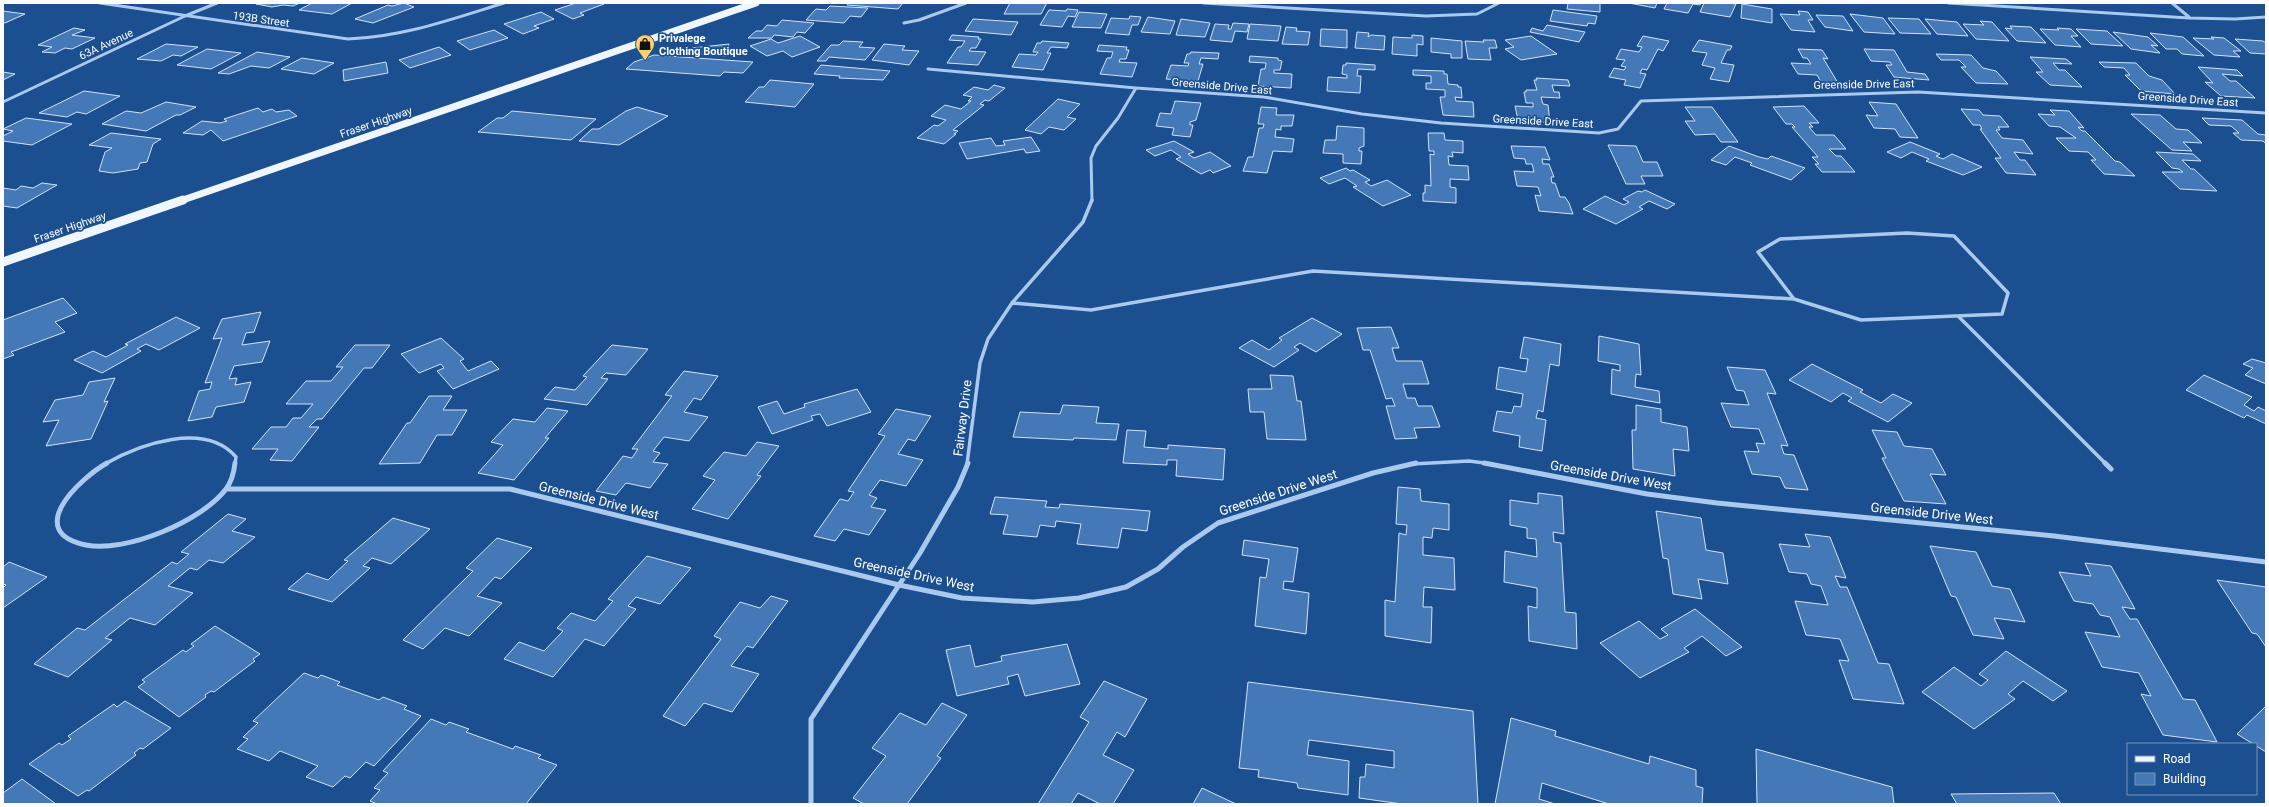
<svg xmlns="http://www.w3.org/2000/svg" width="2269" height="807" font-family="Roboto,sans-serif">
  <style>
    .building { fill: #4478b7; stroke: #cfe3fa }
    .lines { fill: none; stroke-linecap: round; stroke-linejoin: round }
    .street-far2 { stroke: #a9c9ee; stroke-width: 3 }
    .street-far1 { stroke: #a9c9ee; stroke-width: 3.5 }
    .street { stroke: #a9c9ee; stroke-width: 5 }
    .primary-far1 { stroke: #f0f6ff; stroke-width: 7 }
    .primary { stroke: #f0f6ff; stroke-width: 9 }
    .labels { text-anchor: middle; stroke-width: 3.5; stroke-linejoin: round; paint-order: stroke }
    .far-street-label { font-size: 11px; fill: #fff; stroke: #1b4f8f }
    .far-poi-label { font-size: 11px; font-weight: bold; fill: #fff; stroke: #1b4f8f; text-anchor: start }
    .street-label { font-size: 13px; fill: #fff; stroke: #1b4f8f }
  </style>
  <rect width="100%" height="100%" fill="#1b4f8f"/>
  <path class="building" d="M300,3l-7,3 -10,-1 -11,2 -16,-3z
    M312,3h40l-20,11 -33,-4z
    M404,3l10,4 -41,16 -18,-4 33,-14 4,1z
    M576,3h25l3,1 -24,9 4,2 -11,4 -18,-9z
    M848,3h55l-5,6 -51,-4z
    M1010,3h37l-6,11h-37z
    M1568,3h32v9l-33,-3z
    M1629,3h28l-2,5z
    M1667,3h34l-1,2 -7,-1 -5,9 -24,-4z
    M1704,3h24l8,1 -6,13 -30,-5z
    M1742,4l30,5v14l-31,-5z
    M830,6l38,2 -7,9 -11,-1 -6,7 -38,-3 10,-11 10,1z
    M1067,9l11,1 -3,7 -7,-1 -6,11 -22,-2 9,-15 17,1z
    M1553,10l44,6 -2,8 -7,-1 -1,3 -37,-5z
    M3,11l22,3 -20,9 -2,-1z
    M1798,11l10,1 5,8h-5l7,12 -24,-2 -11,-16 20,1z
    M541,12l13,7 -20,7 5,2 -16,6 -19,-10z
    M1079,12l28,2 -6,14 -29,-1z
    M1850,14l33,4 12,16 -31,-2z
    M1816,15l27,1 10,15 -28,-4z
    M1130,16l11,1 -3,8h-6l-3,10 -24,-2 6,-15 18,1z
    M1148,17l27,4 -5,13 -29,-2z
    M1888,18l31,1 12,15 -31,-1z
    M973,19l45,3 -7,13 -46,-4z
    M1181,19l29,4 -5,14 -29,-2z
    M1925,19l32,3 11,14 -31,-2z
    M782,20l32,3 -9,10 -8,-1 -4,5 -19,-2 -2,3h-24l8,-7h6l5,-6 10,1z
    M1980,21l12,1 17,19 -33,-2 -13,-15 21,1z
    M1233,23l16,1 -2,8 -12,-1 -3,11 -22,-2 5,-16 14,1 -1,4h3z
    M1250,24l31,2 -3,15 -31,-2z
    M1547,25l38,7 -6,10 -49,-10 2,-4 11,3z
    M2010,26l21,1 15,16 -29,-2 -12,-13 7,1z
    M1286,27l11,1 -1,3 14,1 -2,13 -26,-1z
    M74,28l11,2 -13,5 23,3 -23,11 -7,-1 -10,5 -13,-1 10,-5 -14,-2z
    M2057,28l14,1 7,7h-7l10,11 -26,-2 -15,-16 19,1z
    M1321,29l26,1v18l-27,-2z
    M2076,29l31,2 16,15 -32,-2z
    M494,30l14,8 -38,12 -13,-9z
    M1357,32l12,1 -1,4 3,-2 14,1 -1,14 -29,-2z
    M2113,32l35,5 10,9 -7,-1 9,8 -29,-4z
    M2150,33l33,4 21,19 -22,-2 -5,-5h-11z
    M952,35l27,2 -1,2h3l-5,9h-5l-2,3 17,1 -8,13 -31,-2 11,-16h3l4,-6 -16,-1z
    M1412,35l11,1v9l-6,-1v12l-25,-2 1,-17 19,1z
    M800,36l20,11 -28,10 -9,-6 -16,5 -17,-10 21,-7 7,4z
    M1531,36l26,18 -36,6 -16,-11 9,-2 -9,-7z
    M1643,36l26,5 -6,10 -5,-2 -11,21 -5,-1 -2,4 6,1 -6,14 -16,-3 2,-5 -17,-3 5,-9 10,2 2,-3 -5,-1 4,-6 -9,-1 5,-10 18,3 3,-5 -5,-1z
    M2211,37l13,1 17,13h-8l7,6 -26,-2 -21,-17 21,1z
    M1431,38l31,3v17h-11v-4l-20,-2z
    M2235,39l28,2 3,2v11l-16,-1z
    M1483,40h12l2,8h-8l2,12 -23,-1 -3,-18 19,1z
    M1699,40l33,6 -2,4h-3l-6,13 13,2 -5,17 -19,-3 5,-11 -13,-3 5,-12 -15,-2z
    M843,41l20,1 -4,5 16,1 -10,12 -36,-3 -3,4h-9l14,-16h8z
    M1042,41l27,2 -2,5 -16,-1 -4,6h4l-8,17 -31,-3 7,-13 17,1 2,-3h-5l4,-9h4z
    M166,44l32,3 -17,9 -8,-1 -12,6 -24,-2z
    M729,44l-3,12 -40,-3 6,-5z
    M884,44l21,2 -3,4 17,1 -10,14 -37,-5z
    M1099,45l28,2 -1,3h3l-3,9h-6l-1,3 18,1 -5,14 -32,-3 7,-16h4l2,-6 -16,-1z
    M439,47l12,8 -41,13 -11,-8z
    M207,49l34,4 -30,16 -34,-4z
    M1798,49l24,1 6,9 -5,-1 15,25 -17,-1 -4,-7 -19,-1 -7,-11 20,1 -4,-6h-4z
    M1864,49l30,1 13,22 18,2 4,6 -35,-3 -8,-12h6l-2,-3 -19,-1z
    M257,52l33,5 -21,11 -18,-2 -22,8 -11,-1z
    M1191,52l28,1 -1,6 -17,-1 -2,6h4l-5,17 -32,-2 5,-14 17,1 1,-3h-5l3,-9h3z
    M1936,54l35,1 12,13 13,3 12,13 -32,-1 -15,-16h5l-7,-7h-18z
    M654,55l99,7 -10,11 -19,-1 -4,4 -94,-7 8,-7z
    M1250,56l28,2v2l4,1 -2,9h-6v3l18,1 -1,14 -33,-2 3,-17h4l1,-6 -17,-1z
    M2030,57l36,2 6,5 -19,-1 6,7h6l17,17 -32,-2 -14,-13h7z
    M302,58l32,5 -20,11 -33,-5z
    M386,62l2,11 -44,8 -1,-11z
    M2099,62l37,1 13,13 13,4 13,14 -34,-3 -16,-16h5l-6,-7 -20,-1z
    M1346,63l29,2v5l-17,-1 -1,7h4l-1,17 -33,-2 1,-14 19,1v-3l-5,-1 1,-9h3z
    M821,65l69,6 -7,9 -44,-2 1,-2 -26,-2z
    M2198,67l39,3 6,6 -21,-2 8,7h6l19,17 -34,-2 -16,-14 8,1z
    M1413,70l31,1v3h3l1,10 10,1v2h3l1,11 -7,-1 1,4 17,1 1,15 -31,-2 -3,-18h5v-7l-19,-1v-6h5v-7l-18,-1z
    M3,72l12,2 -12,6z
    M1536,78l32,2 2,6 -18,-1 2,7h5l1,6 -19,-1 2,7 5,1 2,18 -32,-3 -3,-14 18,1v-4h-7l-2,-11h2v-2h11l-3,-10h3z
    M770,80l44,4 -19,23 -50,-5 14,-15h5z
    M994,85l11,3 -16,13 -4,-1 -5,4 4,1 -31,25 5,1 -4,3h2l-12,10 -27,-6 17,-13 4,1 8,-6 -15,-4 14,-11 16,4 10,-8h-3l4,-4 -9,-2 11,-8 14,3z
    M84,91l36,5 -34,18 -9,-2 -10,5 -28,-4z
    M1058,99l22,5 -13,13 9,2 -12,11 -15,-3 -8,7 -16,-4z
    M1175,101l26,2 -5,17 -6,2v3h3l-3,12 -18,-2 2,-7 -18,-2 4,-13 11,1z
    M166,102l30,5 -16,8h-4l-30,16 -44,-7 24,-13 15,2z
    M1869,102l27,2 22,34 -18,-1 -5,-8 -21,-1 -8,-13 12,1z
    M1804,106l15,17h-10l4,4h-4l7,8h18l12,14h-17l7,7h5l14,16h-33l-7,-8h4l-7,-7h6l-26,-30h3l-3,-3h-6l-13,-17z
    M637,107l31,9 -49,29 -40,-4 13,-12h7l27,-18z
    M1261,107l16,1 -1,7h18l-2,11h-11v4l-5,-1 -1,8 19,2 -2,13 -19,-1 -6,22 -24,-2 5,-14h5l6,-29h4l1,-4h-6z
    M1685,107h27l26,35h-17l-6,-8 -20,1 -10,-14h10z
    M258,108l5,4 9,-3 4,3 13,-2 8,6 -74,25 -12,-11 -8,5 -20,-2 19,-12 18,2 7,-2 -3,-2z
    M1961,109l18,1 4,5 17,1 9,11h-11l2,3h-4l6,8 21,2 10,14 -19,-2 6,8h5l11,15 -30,-2 -11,-15h6l-21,-29h2l-2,-4h-7z
    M2050,110l19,1 15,17 -6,-1 4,4h3l30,30 5,1 15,14 -31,-2 -13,-14h5l-8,-8 -19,-1 -13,-13h20l-16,-11 -11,-1 -11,-12 17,1z
    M512,111l84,8 -25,21 -93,-8 19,-14h6z
    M2131,114l29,1 16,14 12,1 14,13 -19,-1 9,9 -20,-1z
    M26,118l46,6 -40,21 -29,-4v-5l10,-5 -10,-2z
    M2202,118l40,2 16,14 8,1v9l-3,-3 -22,-1 -8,-7h6l-8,-7 -22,-1z
    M1337,126l27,2v18l-5,2v3h3l-1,13 -18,-1v-9l-20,-1 2,-13h11z
    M111,133l50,6 -8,5 -6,18 -7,1 -2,6 -25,4 -14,-2 6,-19 7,-4 -23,-3z
    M1428,133h16l1,7 18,1v12l-11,-1 1,5 -5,-1 1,9 19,1 1,14 -19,-1v8l6,1v15l-33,-2v-8h2v-8l6,1 -1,-32 4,1v-4h-5z
    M1031,137l9,14 -14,2 -2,-4 -57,10 -8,-16 32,-5 5,8 9,-1 -2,-4z
    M1174,141l20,11 -6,2 6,4 16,-6 21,14 -18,7 -3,-3 -9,4 -25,-15 5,-2 -10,-7 -16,6 -9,-6z
    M1910,142l30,12 -4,2 7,3 9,-5 30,13 -19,8 -37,-14 3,-2 -17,-7 -11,6 -14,-6z
    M1608,145l28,1 7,16h14l6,14h-22l4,8h-19z
    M1511,146l34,1 5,13 -8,-1 1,5h6l5,13h-3l1,6h3l5,14h5l4,6 4,11 -34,-3 -4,-16 6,1 -3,-9 -21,-1 -3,-15 20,1 -2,-8h-6l-1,-5 -11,-1z
    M1729,146l30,11 9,2 3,-3 34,12 -14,12 -41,-15 2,-2 -17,-6 -9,8 -15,-5z
    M2156,152l37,2 8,7 -19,-1 9,9h3l23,22 -37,-2 -18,-17h21l-4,-3 -7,-1z
    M1346,168l4,3 3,-1 17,10 -5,2 6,4 16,-6 24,15 -28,11 -30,-19 4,-1 -12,-8 -16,6 -9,-6z
    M42,183l15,2 -40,23 -14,-2v-18l13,2 5,-4 12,2z
    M1645,190l30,14 -8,5 -18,-8 -10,6 4,2 -27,15 -33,-15 22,-13 19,9 5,-3 -6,-3 15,-8 4,1z
    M63,298l14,15 -22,9 10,10 -54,20 3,3 -11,4v-39z
    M261,312l-7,20 -8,1 -4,12 28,-4 -8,21 -28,4 -5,13 8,-1 -2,7 16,-3 -7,20 -28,5 -4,10 -24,4 11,-30 11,-2 2,-7 -7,1 17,-45 -9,1 9,-20z
    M176,317l24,11 -41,22 -13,-6 -9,5 4,2 -39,22 -28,-13 19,-9 13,6 22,-12 -3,-1z
    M1312,318l30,16 -26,18 -16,-9 -6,4 5,3 -25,17 -35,-19 13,-8 17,10 13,-10 -3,-2z
    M1391,327l8,21h-7l4,13h26l7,23h-26l4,14h8l3,8h14l8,21 -26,1 3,10 -22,1 -9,-33h9l-3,-8 -6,1 -16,-49h-7l-6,-22z
    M1599,336l40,8 2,31 -5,-1 -1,13 24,4 1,12 -49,-9 1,-25 8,2v-6l-22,-4z
    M1524,337l37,7 -2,22 -9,-2 -7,48 -5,-2 -2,8 10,2 -4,31 -23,-4 1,-11 -27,-5 4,-20 15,2 2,-7 7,1 2,-13 -27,-5 3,-22 27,5 2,-13 -8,-1z
    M441,338l23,21 -4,2 8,10 23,-10 8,8 -46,20 -16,-18 7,-3 -3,-4 -22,9 -18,-19z
    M355,345h35l-18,23h-8l-42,51h-5l-8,8h10l-27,34 -22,-1 8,-11h-26l19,-22h15l7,-9h8l12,-14h-27l20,-23h25l12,-14h-7z
    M612,345l36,4 -22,26 -20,-2 -5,5 7,1 -21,26 -43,-6 11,-12 20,3 12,-13 -4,-1z
    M2252,359l14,4v21l-21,-9 8,-7 -10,-4z
    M1812,364l51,26 -3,2 21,11 12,-9 19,9 -24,19 -40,-21 4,-3 -9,-5 -12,9 -42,-22z
    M1727,367l38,3 11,24 -9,-1 21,53 -7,-1 3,9 10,1 14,35 -23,-2 -5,-11 -28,-3 -8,-23 15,1 -3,-9 9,1 -6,-15 -28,-2 -10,-24 28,2 -5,-14 -8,-1z
    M684,371l34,5 -17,24 -7,-2 -10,14 24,5 -19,24 -25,-4 -11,14 7,2 -7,9 15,2 -18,24 -24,-5 -10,12 -20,-4 27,-35 9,2 6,-9h-6l40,-53 -7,-1z
    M1270,375l23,1 4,25h4l5,39 -39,-1 -3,-27h-14l-2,-23h24z
    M2204,375l48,22 -8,8 10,6 4,-4 8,4v13l-19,-9 -3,3 -58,-28z
    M115,378l-11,24 4,-1 -17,38 -45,7 13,-26 -16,2 12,-22 28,-5 6,-13z
    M857,389l14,23 -44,14 -7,-12 -9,2 2,4 -41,14 -14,-27 19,-6 7,13 21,-7 -1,-3z
    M429,396h23l-9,14h24l-15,25h-15l-17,28 -41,1 28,-41h3z
    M1063,405l36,2 -3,16 23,1 -3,16 -42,-2 -1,2 -60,-3 7,-25 40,2z
    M1636,405l25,4v13l26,5 2,24 -16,-2 2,27 -42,-7 -1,-39h4z
    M547,408l21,3 -23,27h4l-35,42 -36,-7 25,-28 -12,-3 22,-23 22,3z
    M896,409l35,7 -16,25 -7,-2 -10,15 25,6 -17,26 -26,-6 -11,15 8,3 -6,9 15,3 -17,25 -25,-6 -9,12 -21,-5 26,-37 8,2 6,-9 -6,-1 37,-55 -7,-2z
    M1127,430l19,1 -2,16 24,2v-4l57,4 -2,31 -47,-4 1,-16h-10v5l-44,-2z
    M1872,430l25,2 7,14 28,3 14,26 -16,-1 16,30 -42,-3 -22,-43h4z
    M757,442l22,4 -22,29 4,1 -33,43 -36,-10 23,-29 -12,-4 21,-24 22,4z
    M1398,487l22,2 1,12 28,3v26l-16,-2 -1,10 -9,-1v18l31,3 1,32 -31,-3 -1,20h9l-1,36 -46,-7v-36l10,2 4,-69 7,2 1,-10 -11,-1z
    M1538,493l24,3 2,38 -11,-2 1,10 7,1 4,69 11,1 1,36 -48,-8 -1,-35 9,2v-20l-33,-6 1,-31 32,6 -1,-18 -9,-1v-10l-17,-3v-25l28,4z
    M995,497l52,4 -2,6 14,1 1,-4 90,7 -3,20 -25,-3 -4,20 -41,-4 4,-20 -25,-3 -1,6 -15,-2 -3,12 -34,-3 5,-19 -18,-1z
    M1656,511l45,7 5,32 17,3 5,31 -30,-5 4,20 -29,-5 -5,-35 -5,-1z
    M228,514l18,5 -14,12 23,6 -32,26 -14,-3 -12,10 -7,-2 -22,18 25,7 -38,32 -25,-7 -25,20 7,2 -44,37 -34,-13 43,-36 8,2 87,-68 5,2 12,-10 -8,-2z
    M393,518l37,11 -39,35 -19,-6 -9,8 7,2 -38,34 -44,-13 19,-16 21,7 20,-19 -4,-1z
    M1805,534l25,3 16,41 -11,-2 5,11h7l31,76 11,1 15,40 -51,-5 -14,-39 10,1 -9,-22 -34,-4 -11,-34 33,4 -7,-19 -10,-2 -4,-10 -18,-2 -10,-28 31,3z
    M497,538l35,10 -31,31 -6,-2 -18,19 25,7 -33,33 -24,-8 -22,21 -20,-9 70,-69 -7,-3z
    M1244,540l54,8 -5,34 -9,-1 -1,8 26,4 -3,41 -51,-8 5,-49 6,1 3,-19 -27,-4z
    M1930,546l46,6 16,34 18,3 15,33 -31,-4 10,21 -31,-4 -17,-38 -5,-1z
    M647,556l44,12 -31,36 -24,-7 -8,9 8,3 -32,37 -19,-7 -32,38 -49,-18 15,-17 25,9 19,-20 -6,-3 14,-15 24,8 18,-20 -5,-2z
    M9,562l38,15 -44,31v-20l3,-3 -3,-1v-17z
    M2085,563l26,3 24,43 -13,-2 8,12h7l46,80 12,1 22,42 -54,-7 -22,-41 10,2 -12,-23 -37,-6 -17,-35 35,5 -10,-20 -10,-2 -7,-11 -19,-3 -15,-29 32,4z
    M2217,580l49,7v60l-9,-13 -5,-1z
    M771,596l17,5 -35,47 -6,-2 -16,20 28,8 -27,38 -28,-9 -19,23 -22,-10 58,-77 -7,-3 26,-34 20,6z
    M1695,609l47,38 -16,9 -24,-20 -18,12 5,4 -49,26 -40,-35 39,-22 21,18 8,-4 -7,-6z
    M215,626l45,28 -7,5 2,2 -41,31 -3,-1 -6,4 1,2 -27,20 -41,-30 7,-5 -3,-2 41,-30 3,2 8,-6 -3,-2z
    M1067,644l13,40 -55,12 -7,-22 -11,3 2,7 -52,12 -11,-46 24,-5 5,22 27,-6 -1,-5z
    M2006,651l61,40 -14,10 -30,-20 -15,13 7,5 -41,30 -52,-37 32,-25 27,19 7,-6 -9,-6z
    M304,673l14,5 3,-3 19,7 -3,3 42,15 4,-3 24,9 -3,3 17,7 -47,50 -8,-4 -16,16 -5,-2 -12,11 -27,-10 12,-11 -38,-15 -11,10 -32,-12 11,-10 -5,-2 15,-14 -5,-2z
    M1104,681l43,18 -22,38 -8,-5 -14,23 31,15 -21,34h-13l-22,-11 -7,11h-33l51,-82 -9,-5z
    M1248,682l225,29 5,93h-76l-43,-6 1,-21h5l1,-13 28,4v-17l-85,-11 -2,15 42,6 -1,34 -50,-7 -1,-5 -39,-6 1,-7 -20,-2z
    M125,701l46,27 -28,21 -3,-1 -6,5 2,2 -47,36 -2,-1 -9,6 -49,-32 30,-21 3,2 9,-6 -3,-3 46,-32 3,3z
    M942,703l25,12 -30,41 4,2 -34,46h-43l-11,-6 33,-42 -14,-8 28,-35 26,12z
    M2265,707l1,1v44l-29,-18z
    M1511,718l45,13 -1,5 94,28 1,-8 46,14v16l7,2 -1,16h-93l-67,-21 -3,16 16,5h-60z
    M431,719l15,6 3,-3 20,7 -3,3 47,17 2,-3 26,9 -3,3 19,7 -31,39h-149l-7,-3 10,-11 -6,-2 14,-15 -5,-2z
    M1756,749l136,38 2,17h-137z
    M22,779l34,25h-53v-11z
    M1202,788l34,16h-43z
    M2054,793l7,11h-104l-6,-10z"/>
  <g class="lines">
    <path class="street-far2" d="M100,3l248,36c55,-2 104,-20 156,-36
      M1203,3l223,13 51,-2 22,-11
      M1948,3l241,15 46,1 31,-2
      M2172,3l17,14
      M904,23l15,-3 47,-17
      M928,69l208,19 128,9 98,17 79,9 158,10 19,-4 23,-28 277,-9 348,21
      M3,102l182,-86 32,-13
      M1092,201l-1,-43 5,-12 22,-28 18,-30"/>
    <path class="street-far1" d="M1907,233l47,3 54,57 -6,21 -141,6 -67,-21 -36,-47 22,-13z
      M1012,303l79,7 222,-39 481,28
      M1958,316l148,148
      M105,464c35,-20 100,-43 131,-7l-1,7
      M967,464l13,-101 8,-24 24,-36 71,-81 9,-22
      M1412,464l57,-3 23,3"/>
    <path class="street" d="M107,463c-28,16 -84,69 -21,82 40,8 116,-24 140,-56 6,-8 8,-17 9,-26
      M1484,463l163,31 70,9 337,33 212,26
      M2105,463l6,6
      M226,489h284l389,96 63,13 71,4 46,-4 47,-11 32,-18 25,-22 35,-24 155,-50 43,-10
      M811,804v-85l109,-166 38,-66 10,-24"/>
    <path class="primary-far1" d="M180,201l576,-198"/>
    <path class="primary" d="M3,262l180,-62"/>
  </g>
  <defs>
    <g id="shop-pin" transform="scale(1)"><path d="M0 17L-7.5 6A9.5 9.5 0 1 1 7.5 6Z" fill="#ffd166" stroke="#1b4f8f"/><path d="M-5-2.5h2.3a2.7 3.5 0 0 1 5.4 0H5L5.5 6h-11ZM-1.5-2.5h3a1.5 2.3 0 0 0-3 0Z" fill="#111"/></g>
  </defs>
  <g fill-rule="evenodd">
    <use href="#shop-pin" x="645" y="44"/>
  </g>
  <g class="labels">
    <g class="far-street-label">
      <text transform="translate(261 19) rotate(8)" y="4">193B Street</text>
      <text transform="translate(106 44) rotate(-25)" y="4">63A Avenue</text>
      <text transform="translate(1864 84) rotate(-1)" y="4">Greenside Drive East</text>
      <text transform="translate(1222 86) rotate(5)" y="4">Greenside Drive East</text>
      <text transform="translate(2188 99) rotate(4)" y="4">Greenside Drive East</text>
      <text transform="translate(1543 121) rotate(3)" y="4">Greenside Drive East</text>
      <text transform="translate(376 122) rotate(-19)" y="4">Fraser Highway</text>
      <text transform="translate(70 227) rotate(-19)" y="4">Fraser Highway</text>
    </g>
    <g class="far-poi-label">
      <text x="659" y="42">Privalege<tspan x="659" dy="13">Clothing Boutique</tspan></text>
    </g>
    <g class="street-label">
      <text transform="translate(962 418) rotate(-83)" y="5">Fairway Drive</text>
      <text transform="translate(1611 475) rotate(10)" y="5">Greenside Drive West</text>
      <text transform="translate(1278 492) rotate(-18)" y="5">Greenside Drive West</text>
      <text transform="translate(599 500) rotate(14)" y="5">Greenside Drive West</text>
      <text transform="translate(1932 513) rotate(6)" y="5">Greenside Drive West</text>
      <text transform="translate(914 574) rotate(12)" y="5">Greenside Drive West</text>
    </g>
  </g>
  <rect width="2269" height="807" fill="none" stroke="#ffffff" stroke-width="8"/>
  <rect x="2127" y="743" width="130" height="52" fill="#1b4f8f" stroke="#7695bc"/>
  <rect x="2135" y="756" width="20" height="6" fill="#f0f6ff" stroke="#7695bc"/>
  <text x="2163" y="763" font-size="12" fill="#ffffff">Road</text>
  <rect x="2135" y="773" width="20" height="12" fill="#4478b7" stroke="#7695bc"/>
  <text x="2163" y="783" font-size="12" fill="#ffffff">Building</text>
</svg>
